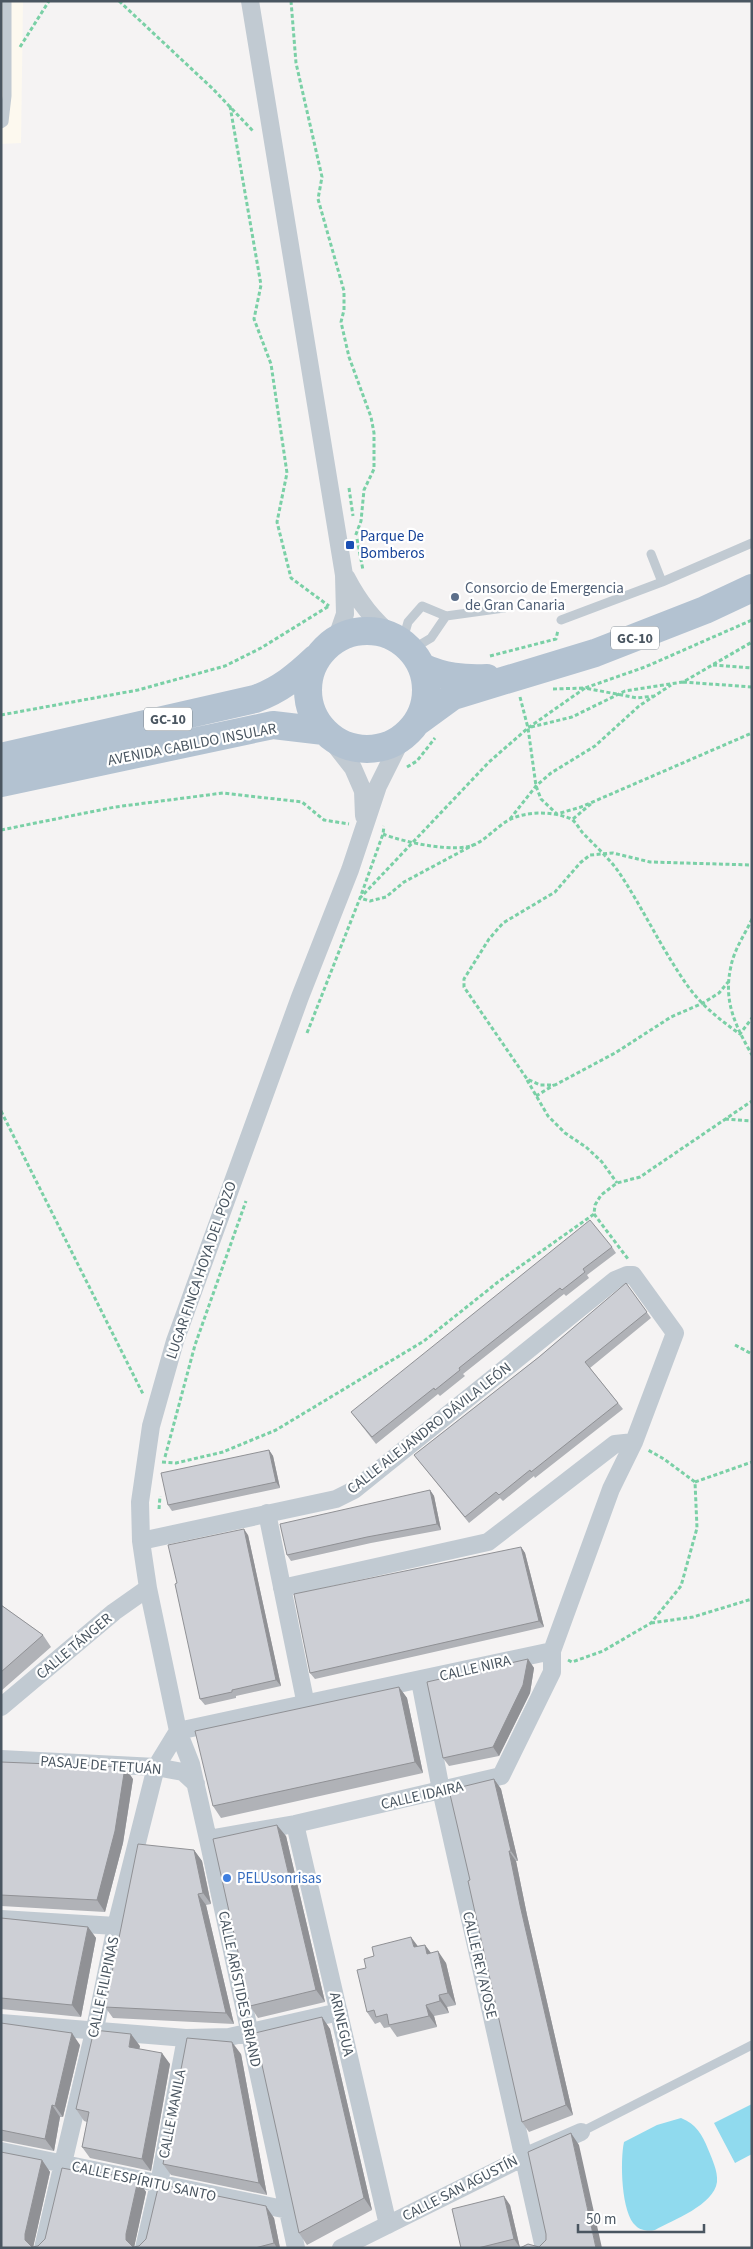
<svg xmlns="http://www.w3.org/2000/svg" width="753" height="2249" font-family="'Source Sans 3',sans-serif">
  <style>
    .commercial { fill: #fdf9ef }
    .water { fill: #90daee }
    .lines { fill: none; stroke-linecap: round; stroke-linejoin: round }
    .path { stroke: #7ad0a6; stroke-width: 3; stroke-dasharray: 4 2.5; stroke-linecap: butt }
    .service { stroke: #c1cad2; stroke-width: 9 }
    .minor { stroke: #c1cad2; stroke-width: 18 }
    .primary { stroke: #b3c2d1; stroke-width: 28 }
    .wall { fill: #b0b2b7 }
    .shaded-wall { fill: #909195 }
    .building { fill: #cdcfd5; stroke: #909195 }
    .transit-dot { fill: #1a4fb4; stroke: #fff; stroke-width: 2 }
    .service-dot { fill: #5c6f8a; stroke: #fff; stroke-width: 2 }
    .shop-dot { fill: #3f7fe0; stroke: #fff; stroke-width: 2 }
    .labels { text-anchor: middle; stroke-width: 4.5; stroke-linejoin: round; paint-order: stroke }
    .shield { fill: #fff; stroke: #808990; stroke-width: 1 }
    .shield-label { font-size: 14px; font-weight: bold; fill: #4a5661 }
    .transit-label { font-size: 15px; fill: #164399; stroke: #fff; text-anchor: start }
    .service-label { font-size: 15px; fill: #4e5e75; stroke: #fff; text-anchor: start }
    .street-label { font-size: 15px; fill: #4a5661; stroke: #fff }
    .shop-label { font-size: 15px; fill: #366cbe; stroke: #fff; text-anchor: start }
  </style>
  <rect width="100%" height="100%" fill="#f5f3f3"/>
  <path class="commercial" d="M1,1h22l-2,142 -20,1z"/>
  <path class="water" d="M752,2104v50l-17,9 -21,-40z
    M681,2118c15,6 21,16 27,31 4,10 10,22 9,33 -3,23 -44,38 -62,48 -6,1 -14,1 -19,-4 -15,-12 -16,-66 -12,-84l33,-17z"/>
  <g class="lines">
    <path class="path" d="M119,1l94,88 40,42
      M291,1l5,62 26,114 -4,22 26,92v19l-3,12 8,35 22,60 3,16v36l-10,21 -3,31 -6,16
      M20,47l29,-46
      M230,106l31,179 -7,34 17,45 16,109 -10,49 14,56 38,28
      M349,488l4,28
      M357,539l6,31
      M490,656l66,-17 2,-9
      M713,665l39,3
      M683,682l69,5
      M553,689l32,-1 60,-21 107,-47
      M520,697l8,31 8,58 5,13 16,15 24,-7 171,-74
      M1,715l137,-25 87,-24 36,-18 68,-42
      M531,727l41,-10 53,-26 58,-9 69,-40
      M407,767l10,-6 18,-23
      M510,819l26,-33 15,-13 44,-27 44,-40 32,-21
      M573,819l20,-17
      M1,830l114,-23 108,-14 79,9 22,18 25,4
      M383,834c20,8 74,20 93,10 11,-6 20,-16 31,-23 18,-10 43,-10 62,-3 6,2 9,9 13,14 12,13 26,25 36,39 25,37 43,77 69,114 14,20 33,35 53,49l12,-16
      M475,844l-71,38 -18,15 -16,4 -10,-3 129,-136 39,-34 57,-40 52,10 17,-2
      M752,919c-7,15 -18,31 -21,47 -8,35 4,59 21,89
      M729,981l-10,12 -16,10 -32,14 -56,36 -60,32h-15l-13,-6 -63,-92v-8l25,-40 14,-16 52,-31 25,-29 10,-8 23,-2 37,9 102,3
      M307,1033l53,-135 23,-64 1,-8
      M527,1080l21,36 17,17 21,14 16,15 15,21
      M536,1096l18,-11
      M1,1111l142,283
      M725,1119l27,2
      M594,1214l34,45
      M735,1345l17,9
      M165,1457l30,-112 51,-144
      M162,1462l14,1 47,-11 53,-22 148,-89 74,-59 96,-68 1,-9 6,-10 16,-12 23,-6 112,-76
      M695,1482l57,-20
      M159,1509l1,-13
      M651,1623l42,-6 59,-18
      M568,1660l4,2 31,-11 48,-28 30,-37 16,-58 -2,-46 -31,-23 -16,-9"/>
    <path class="service" d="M1,124l3,-2 3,-26v-95
      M651,554l11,28
      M561,620l101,-38 90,-39
      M402,643l6,-21 14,-16 24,10 58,-8
      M411,650l20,-12 15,-22
      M581,2132l171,-87"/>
    <path class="minor" d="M250,1l94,574 1,39 -9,26
      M346,577c13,25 27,43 49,61
      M324,731l29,37 10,23 1,25
      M267,1513l39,192
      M141,1541l195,-42 18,-9 261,-210 12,-5h6l42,58 -41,109 -23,47 -59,162v21l-51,104 -206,48 -87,15
      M282,1588l206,-46 127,-98 19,-2
      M420,1681l21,109 103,458
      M1,1707l113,-95 34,-24
      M178,1731l374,-80
      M1,1759l155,8 27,5 13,12
      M295,1824l93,401
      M1,1919l115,7
      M1,2023l185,15 43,-1 110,-25
      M1,2151l287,59
      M43,2248l54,-229 19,-93 40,-159 22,-36
      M144,2248l15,-64 27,-146
      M296,2248l-88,-409 -17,-75 -13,-33 -30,-143 -7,-47 -1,-39 11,-76 24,-85 125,-344 50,-127 28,-84 24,-48
      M341,2248l183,-91 57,-25"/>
    <path class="primary" d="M308 690a59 59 0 1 1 118 0a59 59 0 1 1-118 0Z
      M422,667c22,10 41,12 65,11
      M416,723l37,-27 142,-43 110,-43 47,-22
      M1,757l254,-58c25,-9 42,-23 61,-41
      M1,783l272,-58 51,6"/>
  </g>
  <path class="wall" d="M612,1247l4,6 -29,22 2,3 -23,18 -2,-2 -101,80 2,2 -25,20 -2,-2 -62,50 -25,-32z
    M626,1283l25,35 -61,50 33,41 -88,69 -1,-2 -31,25 -3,-3 -31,25 -55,-68 125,-98z
    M269,1450l4,6 7,32 -108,23 -4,-6z
    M430,1490l4,6 7,34 -70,13 -80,18 -4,-6z
    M248,1535l33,151 -45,10v2l-31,7 -5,-6 -23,-116z
    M521,1547l4,6 19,74 -229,52 -5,-6z
    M1,1605l42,30 8,12 -50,44z
    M528,1659l6,9 -4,25 -31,63 -50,10 -6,-8z
    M399,1687l8,11 16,75 -202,45 -8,-12z
    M1,1762l132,17 -10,64 -18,69 -104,-6z
    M494,1779l7,10 17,72h-2l11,54 46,200 -44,17 -7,-10 -52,-242z
    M286,1836l39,166 -67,16 -8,-12z
    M194,1850l8,11 9,43 -5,1 28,119 -121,-6 -8,-11z
    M1,1918l87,9 8,11 -15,79 -80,-8z
    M425,1945l6,8 15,10 10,42 -9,2 2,6 -15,3 3,11 -40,10 -7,-10 -6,1 -4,-6 -5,2 -8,-12 51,-66z
    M322,2017l8,12 42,181 -65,35 -8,-12z
    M1,2023l79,22 -17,72h-3l-6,34 -51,-10h-2z
    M140,2046l-1,3 31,15 -19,107 -61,-13 -8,-11 5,-25 -3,-1 -8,-12z
    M241,2054l26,141 -96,-20 -8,-11z
    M42,2160l8,12 -17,75 5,-1 7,-7 33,-68 60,9 8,12 -12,55 5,-1 135,-28 6,30h-279z
    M510,2205l10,43h-59z"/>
  <path class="shaded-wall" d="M269,1450l4,6 7,32 -4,-6z
    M430,1490l4,6 7,34 -4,-6z
    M244,1529l4,6 33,151 -5,-6z
    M521,1547l4,6 19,74 -5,-6z
    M528,1659l6,9 -4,25 -31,63 -6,-9z
    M399,1687l8,11 16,75 -8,-11z
    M125,1767l8,12 -10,64 -18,69 -8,-12z
    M494,1779l7,10 17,72 -7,-10z
    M277,1825l9,11 39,166 -9,-12z
    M194,1850l8,11 9,43 -8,-11z
    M509,1851l7,10 11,54 46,200 -7,-10 -46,-200z
    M198,1894l8,11 28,119 -8,-11z
    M88,1927l8,11 -15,79 -9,-12z
    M411,1937l9,12 -6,-2z
    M425,1945l8,11 -6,-2z
    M438,1951l8,12 10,42 -8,-12z
    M439,1995l8,12 2,6 -9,-12z
    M426,2005l8,11 3,11 -8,-11z
    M322,2017l8,12 42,181 -8,-12z
    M72,2033l8,12 -17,72 -8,-11z
    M131,2034l9,12 -3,12 -8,-11z
    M232,2042l9,12 26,141 -8,-12z
    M162,2053l8,11 -19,107 -9,-12z
    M52,2105l8,12 -6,34 -9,-12z
    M571,2133l8,12 23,103h-6z
    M42,2160l8,12 -17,76 -8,-8v-6z
    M138,2180l8,12 -12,56 -8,-8v-6z
    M504,2196l6,9 10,43 -6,-9z
    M266,2206l8,12 6,30h-3l-3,-5z"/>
  <path class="building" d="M590,1220l22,27 -29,22 2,3 -23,18 -2,-2 -101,80 1,2 -25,20 -1,-2 -62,49 -21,-25z
    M626,1283l21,29 -62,50 33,41 -87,69 -1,-2 -31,25 -3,-3 -31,25 -51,-62 125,-98z
    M269,1450l7,32 -108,23 -7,-32z
    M430,1490l7,34 -70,13 -80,18 -7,-31z
    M244,1529l32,151 -44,10v2l-32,7 -25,-115 2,-1 -9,-38z
    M521,1547l18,74 -229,52 -16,-79z
    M1,1605l42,30 -42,37z
    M528,1659l-5,26 -30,62 -50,11 -16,-76z
    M399,1687l16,75 -202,44 -18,-75z
    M1,1762l124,5 -10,64 -18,69 -96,-5z
    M494,1779l17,72h-2l11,54 46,200 -44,17 -54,-241 2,-1 -21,-90z
    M277,1825l39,165 -66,16 -37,-167z
    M138,1844l56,6 9,43 -5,1 28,119 -121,-6z
    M1,1918l87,9 -16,78 -71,-7z
    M411,1937l3,10 11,-2 2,9 11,-3 10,42 -9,2 1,6 -14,4 3,11 -40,9 -2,-11 -11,3 -2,-7 -7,2 -10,-42 9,-2 -2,-9 10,-3 -2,-9z
    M322,2017l42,181 -65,35 -44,-200z
    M1,2023l71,10 -17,73 -3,-1 -7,34 -44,-9z
    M94,2030l37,4 -2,13 33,6 -20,106 -60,-12 7,-35 -13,-3z
    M187,2038l45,4 27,141 -96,-19z
    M571,2133l25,115h-76l8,-4 11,3 7,-7v-6l-18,-82z
    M1,2152l41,8 -17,74v6l7,7 6,-1 7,-7 17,-71 16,3v-3l60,12 -12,54v6l7,7 6,-1 7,-7 13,-55 107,22 8,37 -19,5h-254z
    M504,2196l10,43 -36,9h-17l-9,-39z"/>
  <rect class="transit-dot" x="345" y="540" width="10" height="10" rx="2.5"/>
  <circle class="service-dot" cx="455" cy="597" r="5"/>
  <circle class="shop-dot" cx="227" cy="1878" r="5"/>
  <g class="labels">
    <g class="shield">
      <rect x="611" y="626.5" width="48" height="23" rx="4"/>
      <rect x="144" y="707.5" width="48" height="23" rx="4"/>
    </g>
    <g class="shield-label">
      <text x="635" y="643">GC-10</text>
      <text x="168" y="724">GC-10</text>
    </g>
    <g class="transit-label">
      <text x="360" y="541">Parque De<tspan x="360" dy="17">Bomberos</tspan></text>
    </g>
    <g class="service-label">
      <text x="465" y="593">Consorcio de Emergencia<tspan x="465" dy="17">de Gran Canaria</tspan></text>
    </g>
    <g class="street-label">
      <text transform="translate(192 744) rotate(-11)" y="5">AVENIDA CABILDO INSULAR</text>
      <text transform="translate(201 1270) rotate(-71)" y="5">LUGAR FINCA HOYA DEL POZO</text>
      <text transform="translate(429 1428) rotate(-38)" y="5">CALLE ALEJANDRO DÁVILA LEÓN</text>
      <text transform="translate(74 1646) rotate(-40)" y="5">CALLE TÁNGER</text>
      <text transform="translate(475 1668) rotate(-13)" y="5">CALLE NIRA</text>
      <text transform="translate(101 1765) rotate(4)" y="5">PASAJE DE TETUÁN</text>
      <text transform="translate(422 1795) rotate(-13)" y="5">CALLE IDAIRA</text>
      <text transform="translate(480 1965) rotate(77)" y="5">CALLE REY AYOSE</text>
      <text transform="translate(103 1987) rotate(-78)" y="5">CALLE FILIPINAS</text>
      <text transform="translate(240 1989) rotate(78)" y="5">CALLE ARÍSTIDES BRIAND</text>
      <text transform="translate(342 2024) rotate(77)" y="5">ARINEGUA</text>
      <text transform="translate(172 2114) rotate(-79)" y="5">CALLE MANILA</text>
      <text transform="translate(144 2181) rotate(12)" y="5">CALLE ESPÍRITU SANTO</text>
      <text transform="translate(460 2188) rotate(-27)" y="5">CALLE SAN AGUSTÍN</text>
    </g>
    <g class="shop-label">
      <text x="237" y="1883">PELUsonrisas</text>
    </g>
  </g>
  <rect width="753" height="2249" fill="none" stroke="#4a5661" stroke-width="5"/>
  <path d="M578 2224v8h126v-8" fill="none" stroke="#4a5661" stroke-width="2.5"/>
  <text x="586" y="2224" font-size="15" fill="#4a5661" stroke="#ffffff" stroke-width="4" paint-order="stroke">50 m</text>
</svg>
